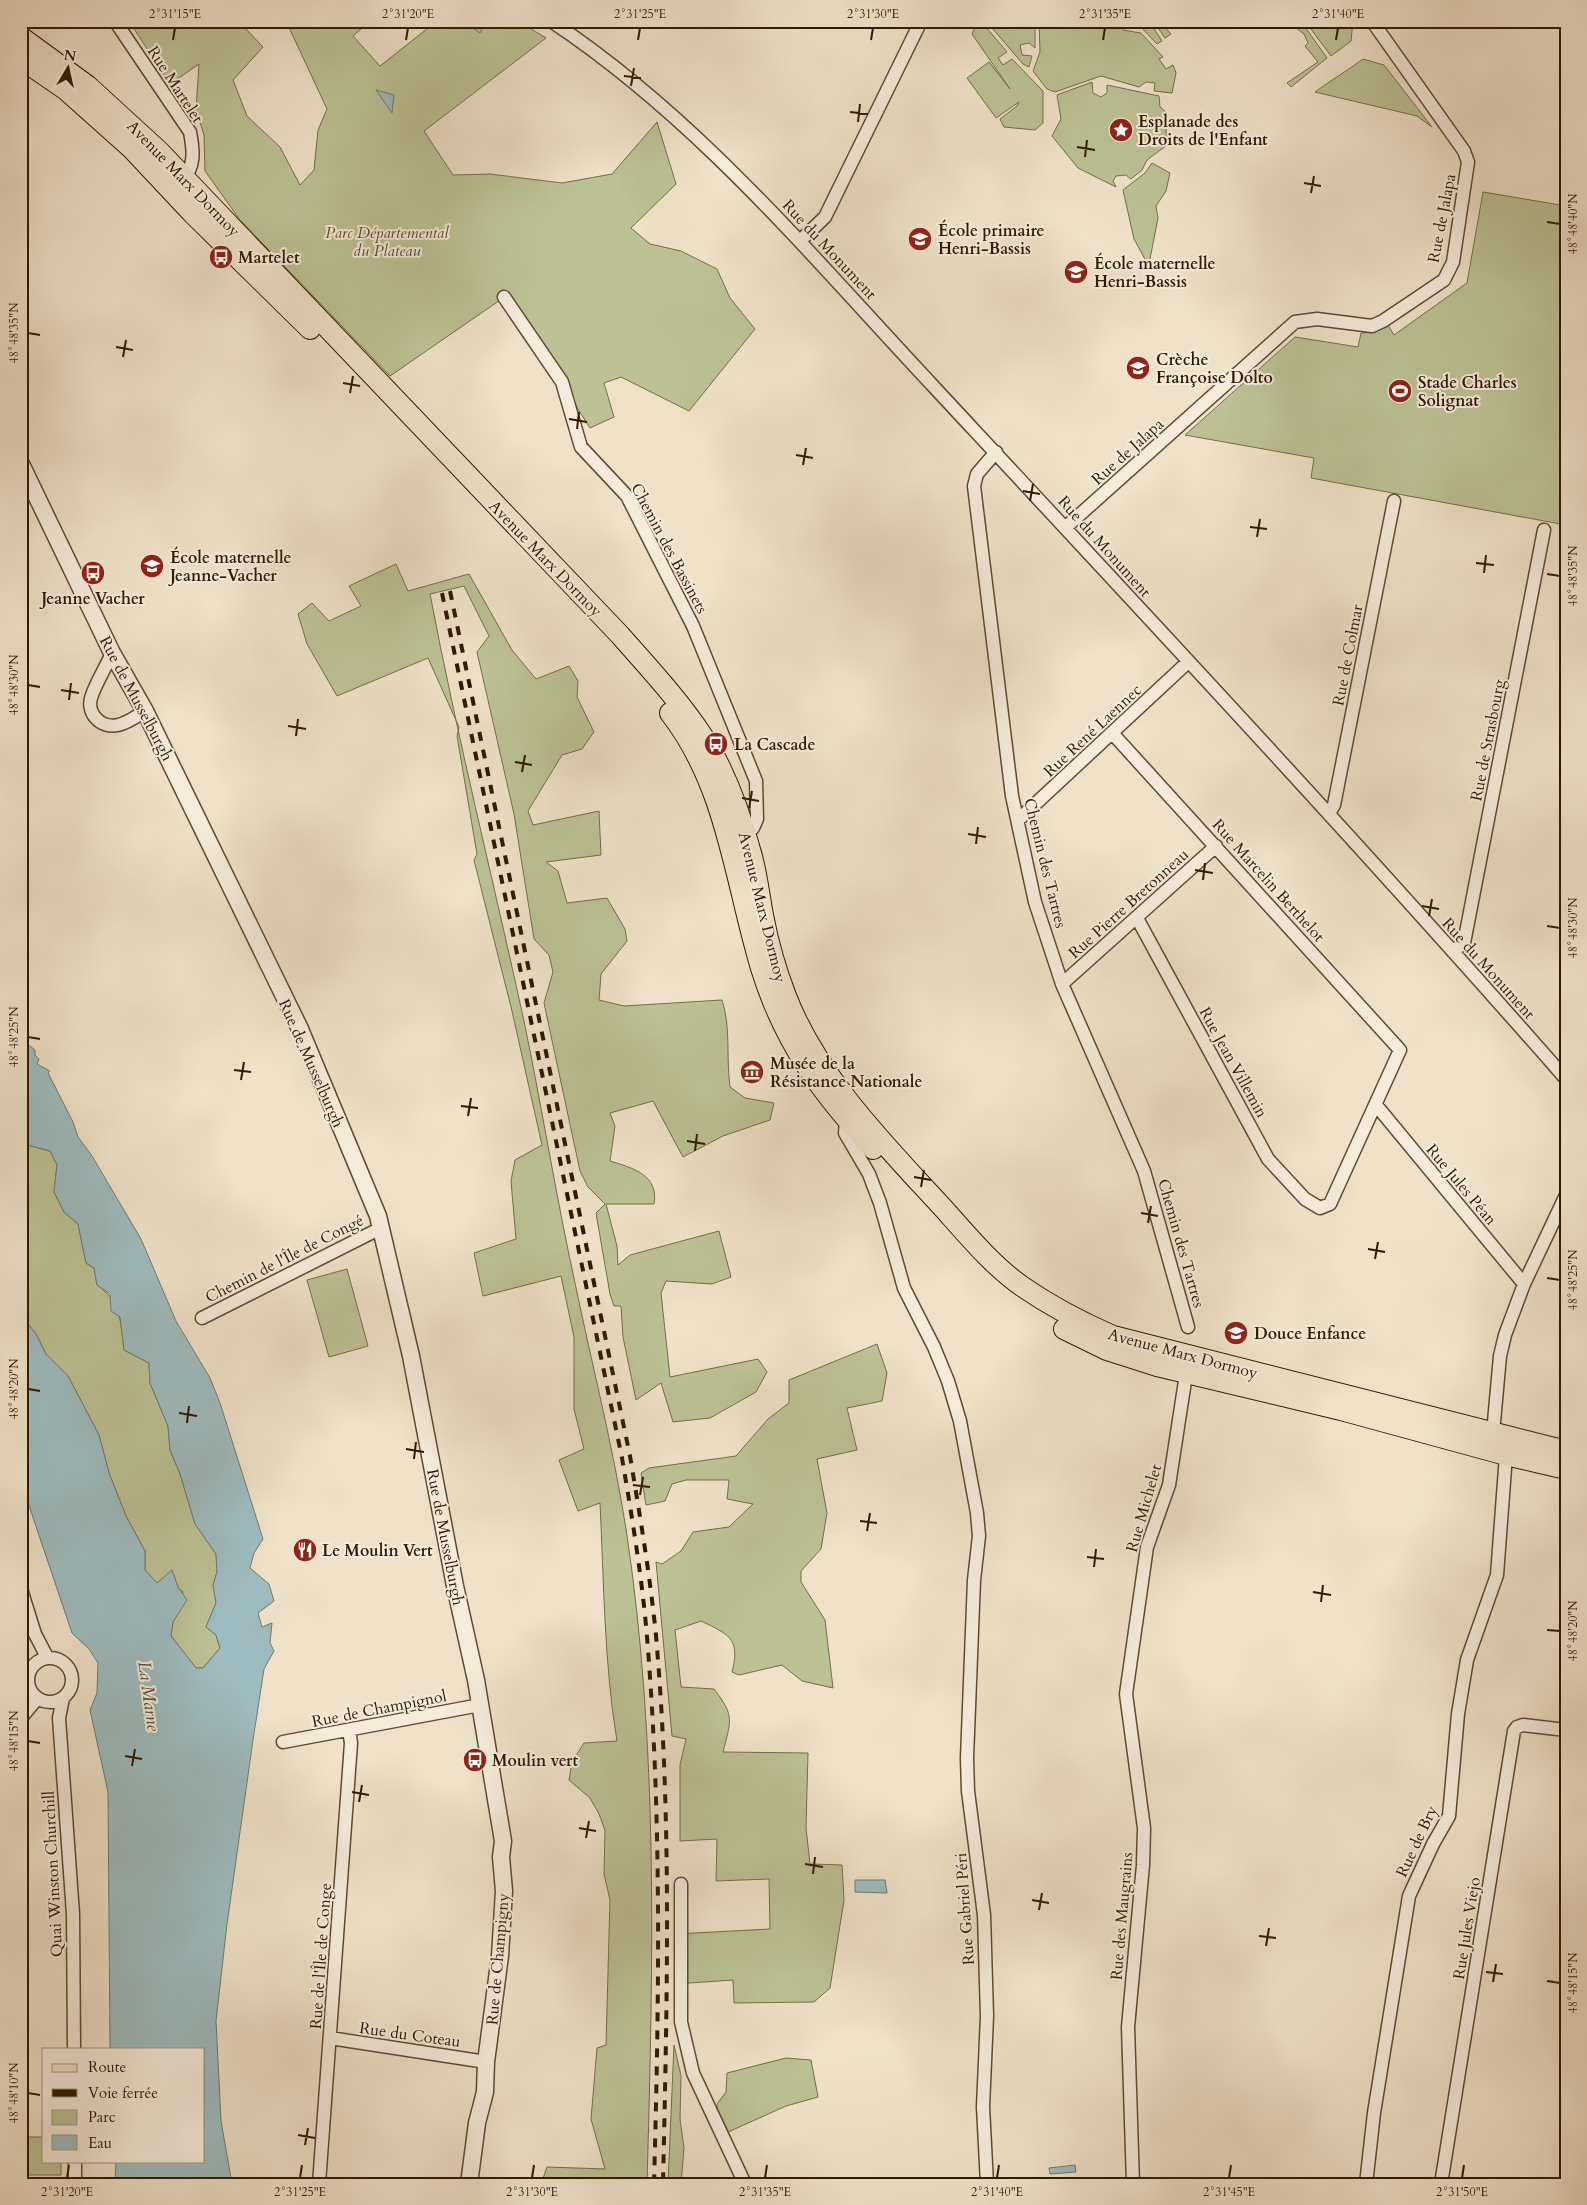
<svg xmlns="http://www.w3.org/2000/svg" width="1587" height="2205" font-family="Cardo,serif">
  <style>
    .green { fill: #bcc294; stroke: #756e4a }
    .water { fill: #9ebcc0; stroke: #717b73 }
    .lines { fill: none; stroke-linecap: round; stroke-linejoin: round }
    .minor-casing { stroke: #5e4b32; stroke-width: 15 }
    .tertiary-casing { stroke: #5e4b32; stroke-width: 19 }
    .primary-casing { stroke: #2e1900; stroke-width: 22 }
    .minor { stroke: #f5ecdb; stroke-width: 12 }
    .tertiary { stroke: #f5ecdb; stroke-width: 16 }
    .primary { stroke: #efe2c8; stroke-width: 20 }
    .rail { stroke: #2e1900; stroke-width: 4; stroke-dasharray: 9 9; stroke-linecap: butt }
    .ticks { fill: none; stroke: #2e1900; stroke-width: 2 }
    .labels { text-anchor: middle; stroke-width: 4; stroke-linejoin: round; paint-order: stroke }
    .street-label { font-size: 16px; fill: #2e1900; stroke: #f5ecdb }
    .poi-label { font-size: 16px; font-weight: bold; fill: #2e1900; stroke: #f5ecdb; text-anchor: start }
    .park-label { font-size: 16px; font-style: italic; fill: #594c2c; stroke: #f5ecdb }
    .water-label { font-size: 18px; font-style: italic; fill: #555243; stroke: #f5ecdb }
    .neatline { fill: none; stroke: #2e1900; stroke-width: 2 }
    .ticks-label { font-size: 12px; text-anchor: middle; fill: #2e1900 }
  </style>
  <rect width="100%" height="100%" fill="#efe2c8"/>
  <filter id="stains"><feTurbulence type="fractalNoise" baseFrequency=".004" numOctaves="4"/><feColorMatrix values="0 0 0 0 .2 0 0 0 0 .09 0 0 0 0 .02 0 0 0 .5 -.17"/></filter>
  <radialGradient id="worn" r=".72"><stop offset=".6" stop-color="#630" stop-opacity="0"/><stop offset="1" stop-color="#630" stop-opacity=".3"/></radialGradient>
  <path class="green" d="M129,21h128l-11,8 17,18 -30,33 14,36 33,31 20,38 14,-15 4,-40 9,-21 -41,-88h84l-17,15 27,30 57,-45h81l28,17 -122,93 29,44 37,-1 72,9 50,-9 45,-52 19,62 -45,44 19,16 31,7 36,18 13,29 25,31 -66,82 -68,-34 -17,6 10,34 -24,11 -84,-132 -116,80 -150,-156 -35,-49 -1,-36 -8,-25 3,-46 -29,20z
    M993,21h42v27l-6,-5 -9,2 2,10 10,1 -3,11 -6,-3 -31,-36z
    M1039,21h60l2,5 4,3 8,-3 2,-5h6l2,9 18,3 22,24 -4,2 7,10 7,-4 3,8 -4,20 -18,-2 1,-8 -9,-1 -7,5 -38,-11 -46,16 -8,-3 -14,-18 7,-19z
    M1132,21h17l13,20 -5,3 -17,-18z
    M1153,21h6l12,13 -6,4z
    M1287,21h19l-1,6 22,31 -36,29 -4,-4 31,-21 -13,-16 3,-3 -4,-9z
    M1312,21h41l-2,20 -20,15 -20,-27z
    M976,25l9,1 22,26 -9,6 5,7 9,-6 31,32v32l-8,7 -31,-3 -4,-8 17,-13 2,-4 -23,16 -29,-40 22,-16 21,27 -38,-55z
    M1363,59l21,6 48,62 -15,-11 -102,-24c16,-12 32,-21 48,-33z
    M1092,82l1,11 8,4 6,-4v-8l52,11 1,11 5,4 2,34 -20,15 -5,10 -11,9 -5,-4 -10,1 -3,5 3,6 -38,-19 -26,-32 9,-17 -4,-24z
    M1152,163l18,10 -4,18 -10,15 2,12 -8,41 -4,2 -12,-22 -11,-49 22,-17z
    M1483,192l83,14v319l-255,-47 3,-20 -129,-23 110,-98 63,10 3,-14 14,-1 13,-7 6,10 73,-52z
    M396,564l12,27 61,-17 43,76 24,29 33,-13 9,15 -1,16 17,35 -12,17 -20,6 -34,56 5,14 66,-14 2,44 -55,7 12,9 9,32 40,-5 18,31 2,12 -26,33 -2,26 25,6 98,-6c9,27 4,58 8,87l15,11 29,5 -4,17 -47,16 -40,21 -30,-56 -43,12 5,13 -5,35c23,7 49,14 44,43h-48l11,42 1,19 12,-10 89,-24 12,46 -19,7 -46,-3 -5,12 9,84 88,-18 9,13 -11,20 -46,26 -37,4 -12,-39 -25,17 -13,-63 -2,-31h-7l-4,-12 -14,-81 9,-9 -17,-17 -8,-16 -36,-168 9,-31 -4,-17 -15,-16 -20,-125 -37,-162 12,-16 -25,-50 -34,8c27,142 63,285 94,427 18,87 32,175 51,262 17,82 38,163 51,246 33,216 27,437 21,655h-106l6,-17 58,2 -14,-50 6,-71 9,-3 4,-145 -6,-26 1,-44 -6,-16 -9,-16 -21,-18 3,-18 12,-19 33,-2c-13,-78 -13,-159 -17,-238l-22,8 -19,-51 25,-11 -10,-40v-72l-13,-61 -78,20 -9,-43 42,-14 -5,-58 4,-21 27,-15 -30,-134 -38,-151 3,-6 -20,-118 2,-9 -31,-69 -91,38 -30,-52 -9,-30 14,-11 17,18 32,-15 -12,-20z
    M21,1138l6,7 23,6 7,14 -3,27 10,20 14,12 8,39 8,5 3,17c24,17 24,38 27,65l25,13 1,20 18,43 2,24 10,24 15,50 21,30 1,18 -4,13 3,18 -10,24 10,8 4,13 -17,20h-7l-25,-32 2,-14 10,-30 -5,-5 -6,-16 -15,13 -12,-14v-19l-19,-35 -17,-43 -10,-38 -31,-59 -22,-22 -10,-20 -15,-19z
    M347,1269l21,77 -39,11 -22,-77z
    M877,1344l10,29 -5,28 -35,7 10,42 -40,9 10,54 -6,36 -20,22v11l24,38 8,68 -31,-7 -20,-16 -43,10 -7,-3c9,-34 -4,-38 -31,-51l-26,9 6,57 33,2c21,27 17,31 9,63l85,1 -2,75 4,36 32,1 2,35 -14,88 -16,14 -80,1 -1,-23 -58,4v-50l95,-5 -1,-50 -53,2 1,-42 -37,2v-76l6,-26 -14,-3 -16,-174 6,2 19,-13 12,-19 36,-5 24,-23 -26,-5 2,-19h-43l-14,4 -7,17 -19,4 -5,-32 8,-5 87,-12 32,-37 21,-16v-23z
    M674,2045l7,31 -1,43 4,29 -3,36h-13z
    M786,2058l25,2 7,37 -32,9 -60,27 -9,-18v-11l9,-12 1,-19z
    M21,2137h23v24h17v14h-40z"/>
  <path class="water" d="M474,21h12l-6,12 -9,-6z
    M376,90l18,5 -2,18z
    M21,1039l14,11v5l4,4 -2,5 13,7 -2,2 25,49 5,15 14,19 49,83 35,82 34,57 10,25 43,136 -9,14 -4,15 19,16 5,17 -16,12 4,14 10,-4 -2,20 4,8 -10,18 -11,71 -26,184 -11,97 5,100 11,63h-117l1,-23h88v-112h-94l-2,-257 -18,-82 7,-17 1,-30 -9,-14 -17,-16 -51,-151v-167l15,19 10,20 22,22 31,59 10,38 17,43 19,35v19l12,13 15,-13 6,17 9,13 -14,22 -2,14 25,32h7l17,-20 -4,-13 -10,-8 10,-24 -3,-18 4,-13 -1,-18 -21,-30 -15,-50 -10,-24 -2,-24 -18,-43 -1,-20 -25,-13 -4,-33 -9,-6 -1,-17 -13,-9 -3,-17 -8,-5 -8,-39 -14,-12 -10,-20 3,-27 -7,-14 -23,-6 -6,-7 5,-12 -5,-9z
    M855,1880h30l2,13 -32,-1z
    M1075,2165l1,7 -26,2 -1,-6z"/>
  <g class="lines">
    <g class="minor-casing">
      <path id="minor" d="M115,21l75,111c4,21 5,34 -9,52
        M551,21c149,99 262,237 383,366 213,229 426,457 632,692
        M801,240l24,-23 96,-196
        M504,297l58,85 19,65 46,49 66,130 63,155 1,38 -4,9 -14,4
        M996,452l-19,22 -3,12 38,310 23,106 27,82 82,187 44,156
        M1066,527l229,-205 22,-3 55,7 11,-5 61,-41 9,-18 15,-100 -4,-11 -92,-130
        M112,653c-6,14 -15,28 -20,42 -7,17 8,34 26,30 10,-2 19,-9 27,-14
        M1113,734l287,316 -70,154 -10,4 -15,-9 -37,-40 -131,-241
        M1329,813l5,-8 60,-304
        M1018,820l170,-158
        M1453,951l11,-8 80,-413
        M1062,984l154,-138
        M1376,1105l148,179
        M849,1117l-3,3 -1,13 24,41 11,29 24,85 30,59 14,34 12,40 17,92 2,23 -5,44 -7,178 1,33 16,124 3,101 -4,91 4,77
        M202,1318l179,-90
        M21,1589l14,45 12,23
        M28 1680a22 22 0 1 1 44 0a22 22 0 1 1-44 0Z
        M63,1698l-4,20 14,196 1,135
        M21,1718l16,-19
        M283,1742l197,-37
        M681,1884v138l12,51 52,111
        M330,2038l156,24
        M75,2161v23
        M319,2184l32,-441 -2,-13
        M1133,2184l-5,-157 15,-162 1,-37 -18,-134 21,-147 22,-62 18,-117
        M1366,2184l8,-71 35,-217 24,-52 16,-28 9,-102 9,-54 30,-85 9,-120 -13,-22 7,-77 5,-21 19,-51 42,-89
        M1441,2184l73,-453 3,-4 6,-2 43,5"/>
    </g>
    <g class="tertiary-casing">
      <path id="tertiary" d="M21,464l91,189 33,58 155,318 78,187 33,140 44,230 21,94 27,161 -2,16 3,34 -4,65 -14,106 -1,30 -8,31 -8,61"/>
    </g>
    <g class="primary-casing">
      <path id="primary" d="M21,37l67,49 71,65 461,484c28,32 58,64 82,100 23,35 38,77 49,118 6,20 8,41 12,62 5,27 13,55 23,81 31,81 100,150 158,213 24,27 50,58 79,78 29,20 58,35 90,49l453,115
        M21,59l45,31 65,58 61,65 118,116
        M670,713c57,73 65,169 91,255 23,75 60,124 112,181
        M1064,1329l43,21 50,16 184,44 165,45 60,14"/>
    </g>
    <use href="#minor" class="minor"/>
    <use href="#tertiary" class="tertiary"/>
    <use href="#primary" class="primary"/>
    <path class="rail" d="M450,591l180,865c10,60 20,119 26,180 16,182 11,365 7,548
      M442,593l180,865c10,59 20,119 25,179 15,182 12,365 7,547"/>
  </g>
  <path class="ticks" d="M173,40l2,-12M406,40l2,-12M638,40l2,-12M871,40l2,-12M1103,40l2,-12M1336,40l2,-12M624,76l17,2M631,86l3,-18M850,112l18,2M858,122l2,-18M1077,147l18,3M1085,157l2,-17M1304,183l17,3M1311,193l3,-17M1547,222l13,2M28,333l12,2M116,347l17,3M123,357l3,-17M343,383l17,3M350,393l3,-17M569,419l18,3M577,429l2,-17M796,455l17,3M803,465l3,-17M1023,491l17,3M1030,501l3,-17M1250,527l17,2M1257,537l3,-18M1476,563l18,2M1484,573l2,-18M1547,574l13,2M28,685l12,2M61,690l18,3M69,700l2,-17M288,726l18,3M296,736l2,-17M515,762l17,3M522,772l3,-17M742,798l17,3M749,808l3,-17M968,834l18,3M976,844l2,-17M1195,870l18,3M1203,880l2,-17M1422,906l17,3M1429,916l3,-17M1547,926l13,2M28,1037l12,2M234,1070l17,2M241,1080l3,-18M461,1106l17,2M468,1116l3,-18M687,1141l18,3M695,1151l2,-17M914,1177l17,3M921,1187l3,-17M1141,1213l17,3M1148,1223l3,-17M1368,1249l17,3M1375,1259l3,-17M1547,1278l13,2M28,1389l12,2M179,1413l18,3M187,1423l2,-17M406,1449l18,3M414,1459l2,-17M633,1485l17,2M640,1495l3,-18M860,1521l17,2M867,1531l3,-18M1087,1557l17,2M1094,1567l2,-18M1313,1592l18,3M1321,1602l2,-17M1547,1630l13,1M28,1741l12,2M125,1756l17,3M132,1766l3,-17M352,1792l17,3M359,1802l3,-17M579,1828l17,3M586,1838l3,-17M805,1864l18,3M813,1874l2,-17M1032,1900l17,3M1039,1910l3,-17M1259,1936l17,2M1266,1946l3,-18M1486,1972l17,2M1547,1981l13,2M1493,1982l3,-18M28,2093l12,2M298,2135l17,3M305,2145l3,-17M67,2178l2,-13M300,2178l2,-13M532,2178l2,-13M765,2178l2,-13M997,2178l2,-13M1229,2178l2,-13M1462,2178l2,-13"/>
  <defs>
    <g id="sight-disc" transform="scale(1.25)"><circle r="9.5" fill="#8f2418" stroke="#f5ecdb"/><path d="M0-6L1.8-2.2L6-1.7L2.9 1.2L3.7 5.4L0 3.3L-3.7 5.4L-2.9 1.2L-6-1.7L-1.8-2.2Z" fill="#fff"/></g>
    <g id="school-disc" transform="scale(1.25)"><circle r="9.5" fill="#8f2418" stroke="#f5ecdb"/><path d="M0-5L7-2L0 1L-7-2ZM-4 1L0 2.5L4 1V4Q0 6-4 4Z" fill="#fff"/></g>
    <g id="bus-disc" transform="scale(1.25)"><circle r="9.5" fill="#8f2418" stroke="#f5ecdb"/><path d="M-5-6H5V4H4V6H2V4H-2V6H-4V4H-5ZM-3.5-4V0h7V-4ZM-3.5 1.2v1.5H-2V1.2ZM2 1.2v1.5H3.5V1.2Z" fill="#fff"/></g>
    <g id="stadium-disc" transform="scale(1.25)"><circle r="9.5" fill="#8f2418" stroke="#f5ecdb"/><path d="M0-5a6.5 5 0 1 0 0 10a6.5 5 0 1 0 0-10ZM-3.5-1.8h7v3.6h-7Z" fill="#fff"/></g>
    <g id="museum-disc" transform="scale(1.25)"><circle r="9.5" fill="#8f2418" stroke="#f5ecdb"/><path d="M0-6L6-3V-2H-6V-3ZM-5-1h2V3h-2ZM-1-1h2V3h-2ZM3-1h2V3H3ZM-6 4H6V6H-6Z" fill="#fff"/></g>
    <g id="restaurant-disc" transform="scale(1.25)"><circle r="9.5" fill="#8f2418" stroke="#f5ecdb"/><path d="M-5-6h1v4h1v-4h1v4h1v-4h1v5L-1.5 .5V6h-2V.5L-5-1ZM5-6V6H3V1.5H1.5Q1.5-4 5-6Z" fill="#fff"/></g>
  </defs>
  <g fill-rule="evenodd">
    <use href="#sight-disc" x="1121" y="130"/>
    <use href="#school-disc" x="920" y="239"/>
    <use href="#bus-disc" x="221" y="257"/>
    <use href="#school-disc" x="1076" y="272"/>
    <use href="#school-disc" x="1138" y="368"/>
    <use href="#stadium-disc" x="1400" y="391"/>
    <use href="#school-disc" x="152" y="566"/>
    <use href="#bus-disc" x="93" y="573"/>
    <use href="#bus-disc" x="716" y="744"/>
    <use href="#museum-disc" x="752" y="1072"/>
    <use href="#school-disc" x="1236" y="1333"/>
    <use href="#restaurant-disc" x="305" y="1550"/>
    <use href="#bus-disc" x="475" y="1760"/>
  </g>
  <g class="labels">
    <g class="street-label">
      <text transform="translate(176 84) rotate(57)" y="6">Rue Martelet</text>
      <text transform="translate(184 178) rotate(46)" y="6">Avenue Marx Dormoy</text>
      <text transform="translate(1441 218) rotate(-79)" y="6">Rue de Jalapa</text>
      <text transform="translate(830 249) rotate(47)" y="6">Rue du Monument</text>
      <text transform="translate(1127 451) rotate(-42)" y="6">Rue de Jalapa</text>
      <text transform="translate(1105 546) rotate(48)" y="6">Rue du Monument</text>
      <text transform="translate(670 548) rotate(62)" y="6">Chemin des Bassinets</text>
      <text transform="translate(546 558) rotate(46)" y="6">Avenue Marx Dormoy</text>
      <text transform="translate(1347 655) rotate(-79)" y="6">Rue de Colmar</text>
      <text transform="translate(137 698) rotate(62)" y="6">Rue de Musselburgh</text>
      <text transform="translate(1092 730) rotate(-43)" y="6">Rue René Laennec</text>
      <text transform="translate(1487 740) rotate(-79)" y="6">Rue de Strasbourg</text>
      <text transform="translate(1046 863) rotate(76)" y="6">Chemin des Tartres</text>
      <text transform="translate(1269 880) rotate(48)" y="6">Rue Marcelin Berthelot</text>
      <text transform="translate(1128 903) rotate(-42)" y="6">Rue Pierre Bretonneau</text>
      <text transform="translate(763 907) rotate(76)" y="6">Avenue Marx Dormoy</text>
      <text transform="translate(1489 968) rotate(48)" y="6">Rue du Monument</text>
      <text transform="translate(1234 1062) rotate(61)" y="6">Rue Jean Villemin</text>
      <text transform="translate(312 1063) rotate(66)" y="6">Rue de Musselburgh</text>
      <text transform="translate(1462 1184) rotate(50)" y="6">Rue Jules Péan</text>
      <text transform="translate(1182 1243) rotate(74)" y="6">Chemin des Tartres</text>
      <text transform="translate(284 1258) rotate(-27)" y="6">Chemin de l'Île de Congé</text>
      <text transform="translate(1183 1353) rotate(15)" y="6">Avenue Marx Dormoy</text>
      <text transform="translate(1143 1508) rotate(-74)" y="6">Rue Michelet</text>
      <text transform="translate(446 1537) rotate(79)" y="6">Rue de Musselburgh</text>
      <text transform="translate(379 1708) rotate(-11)" y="6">Rue de Champignol</text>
      <text transform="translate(1416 1841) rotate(-65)" y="6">Rue de Bry</text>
      <text transform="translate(52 1874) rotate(-93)" y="6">Quai Winston Churchill</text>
      <text transform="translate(964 1909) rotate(-94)" y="6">Rue Gabriel Péri</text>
      <text transform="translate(1121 1916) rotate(-85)" y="6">Rue des Maugrains</text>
      <text transform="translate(1466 1928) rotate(-81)" y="6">Rue Jules Viejo</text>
      <text transform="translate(320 1956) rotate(-86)" y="6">Rue de l'Île de Conge</text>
      <text transform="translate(497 1959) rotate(-85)" y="6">Rue de Champigny</text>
      <text transform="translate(410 2034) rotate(8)" y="6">Rue du Coteau</text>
    </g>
    <g class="poi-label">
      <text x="1138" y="127">Esplanade des<tspan x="1138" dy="18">Droits de l'Enfant</tspan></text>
      <text x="938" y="236">École primaire<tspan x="938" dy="18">Henri-Bassis</tspan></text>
      <text x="238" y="263">Martelet</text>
      <text x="1094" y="269">École maternelle<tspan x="1094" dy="18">Henri-Bassis</tspan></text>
      <text x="1156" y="365">Crèche<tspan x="1156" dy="18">Françoise Dolto</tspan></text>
      <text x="1418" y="388">Stade Charles<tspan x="1418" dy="18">Solignat</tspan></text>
      <text x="170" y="563">École maternelle<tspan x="170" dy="18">Jeanne-Vacher</tspan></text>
      <text x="93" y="604" text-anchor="middle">Jeanne Vacher</text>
      <text x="734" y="750">La Cascade</text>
      <text x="770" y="1069">Musée de la<tspan x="770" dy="18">Résistance Nationale</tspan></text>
      <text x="1254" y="1339">Douce Enfance</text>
      <text x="322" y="1556">Le Moulin Vert</text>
      <text x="492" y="1766">Moulin vert</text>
    </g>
    <g class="park-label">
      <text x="387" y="238">Parc Départemental<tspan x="387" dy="18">du Plateau</tspan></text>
    </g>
    <g class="water-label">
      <text transform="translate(149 1696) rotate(82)" y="6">La Marne</text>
    </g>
  </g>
  <rect width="1587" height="2205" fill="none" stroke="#efe2c8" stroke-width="55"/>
  <rect x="42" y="2048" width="162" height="115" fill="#f5ecdb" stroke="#a59883"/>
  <rect x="52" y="2064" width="25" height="8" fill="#efe2c8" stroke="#a59883"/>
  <text x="88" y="2072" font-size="15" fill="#2e1900">Route</text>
  <rect x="52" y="2089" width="25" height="8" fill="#2e1900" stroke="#a59883"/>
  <text x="88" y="2098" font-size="15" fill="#2e1900">Voie ferrée</text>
  <rect x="52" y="2110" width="25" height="15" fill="#bcc294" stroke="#a59883"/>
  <text x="88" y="2122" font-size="15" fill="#2e1900">Parc</text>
  <rect x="52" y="2135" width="25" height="15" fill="#9ebcc0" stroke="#a59883"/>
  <text x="88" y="2148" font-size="15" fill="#2e1900">Eau</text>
  <g transform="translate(68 68) rotate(9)" stroke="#f5ecdb" stroke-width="4" paint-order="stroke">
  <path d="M0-4L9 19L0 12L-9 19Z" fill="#2e1900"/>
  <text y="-8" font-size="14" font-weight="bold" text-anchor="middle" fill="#2e1900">N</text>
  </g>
  <rect x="28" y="28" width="1532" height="2150" class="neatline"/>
  <g class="ticks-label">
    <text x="175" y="18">2°31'15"E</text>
    <text x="408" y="18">2°31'20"E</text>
    <text x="640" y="18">2°31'25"E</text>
    <text x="873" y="18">2°31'30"E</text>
    <text x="1105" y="18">2°31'35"E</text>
    <text x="1338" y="18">2°31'40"E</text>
    <text transform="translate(1573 224) rotate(-90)" y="4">48°48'40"N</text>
    <text transform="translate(14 333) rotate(-90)" y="4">48°48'35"N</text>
    <text transform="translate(1573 576) rotate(-90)" y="4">48°48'35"N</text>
    <text transform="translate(14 685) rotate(-90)" y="4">48°48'30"N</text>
    <text transform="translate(1573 928) rotate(-90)" y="4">48°48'30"N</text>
    <text transform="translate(14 1037) rotate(-90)" y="4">48°48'25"N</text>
    <text transform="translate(1573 1280) rotate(-90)" y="4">48°48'25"N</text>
    <text transform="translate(14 1389) rotate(-90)" y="4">48°48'20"N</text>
    <text transform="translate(1573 1631) rotate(-90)" y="4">48°48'20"N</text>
    <text transform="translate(14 1741) rotate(-90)" y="4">48°48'15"N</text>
    <text transform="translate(1573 1983) rotate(-90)" y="4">48°48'15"N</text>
    <text transform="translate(14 2093) rotate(-90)" y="4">48°48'10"N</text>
    <text x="67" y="2196">2°31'20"E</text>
    <text x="300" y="2196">2°31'25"E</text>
    <text x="532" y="2196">2°31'30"E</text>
    <text x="765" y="2196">2°31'35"E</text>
    <text x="997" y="2196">2°31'40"E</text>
    <text x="1229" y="2196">2°31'45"E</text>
    <text x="1462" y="2196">2°31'50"E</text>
  </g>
  <rect width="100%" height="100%" filter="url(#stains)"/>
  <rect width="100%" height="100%" fill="url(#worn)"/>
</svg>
